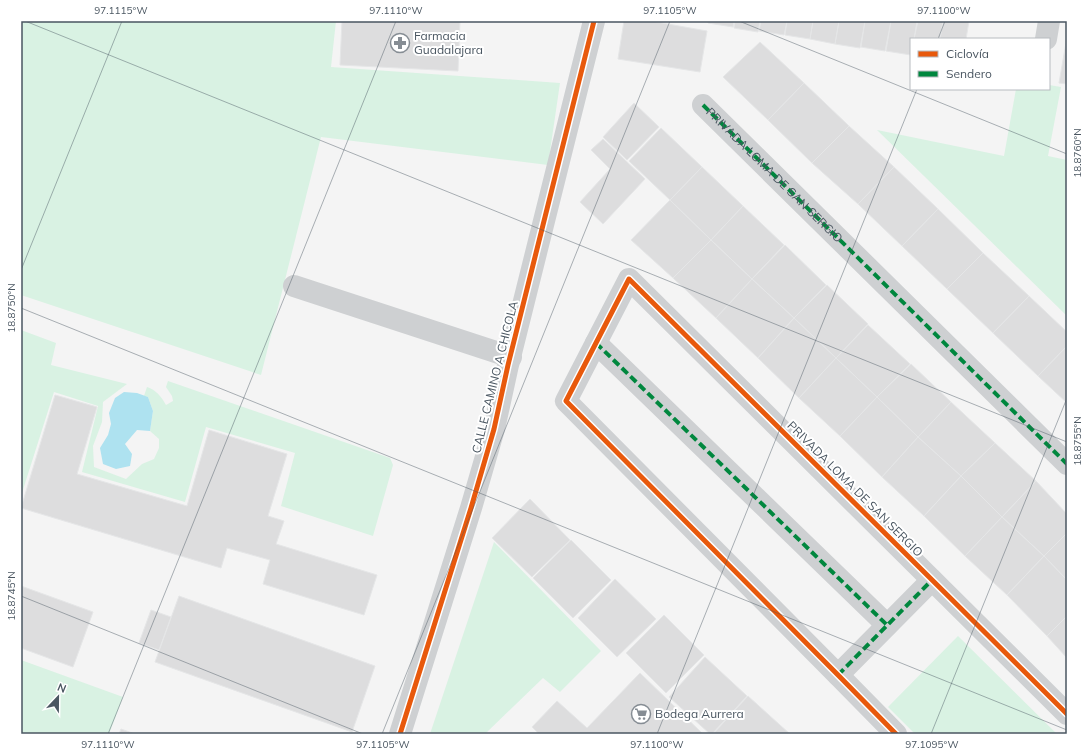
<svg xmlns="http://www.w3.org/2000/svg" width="1088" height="755" font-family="Mulish,sans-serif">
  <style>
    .green { fill: #d9f2e3 }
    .water { fill: #aee2f0 }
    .building { fill: #ddddde; stroke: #e5e6e7 }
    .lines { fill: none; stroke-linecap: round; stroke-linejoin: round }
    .minor { stroke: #ced0d2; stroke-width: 22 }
    .tertiary { stroke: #ced0d2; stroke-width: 22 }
    .quiet { stroke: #00873e; stroke-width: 4; stroke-dasharray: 8 4; stroke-linecap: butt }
    .cycleway-casing { stroke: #fff; stroke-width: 8 }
    .cycleway { stroke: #e8590c; stroke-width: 5 }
    .ticks { fill: none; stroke: #4a5661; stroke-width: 1; stroke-opacity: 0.45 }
    .labels { text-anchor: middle; stroke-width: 4; stroke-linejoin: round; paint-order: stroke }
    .poi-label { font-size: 12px; fill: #4a5661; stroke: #fff; text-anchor: start }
    .street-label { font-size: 12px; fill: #4a5661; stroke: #fff }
    .neatline { fill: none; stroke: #4a5661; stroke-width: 1.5 }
    .ticks-label { font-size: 10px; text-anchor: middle; fill: #4a5661 }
  </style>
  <rect width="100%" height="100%" fill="#f4f4f4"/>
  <path class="green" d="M21,21h315l-5,46 229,16 -12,82 -227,-28 -60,238 -240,-80z
    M1049,85l12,2 -13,69 19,4v156l-190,-186 127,26 12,-67h33z
    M21,330l35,13 -5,22 76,19 -24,18 -1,20 -9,24 1,21 32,12 16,-15 12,-5 5,-11v-9l-9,-8 3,-20 -5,-14 -4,-1 3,-9c9,3 14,9 19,18l7,-4 -1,-5 -6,-9 2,-6 222,77 3,7 -20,71 -92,-30 14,-53 -89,-26 -21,75 -103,-30 16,-66 -44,-14 -33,104z
    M494,542l107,109 -41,41 -17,-14 -58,56h-55z
    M958,636l99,98h-142l-27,-27z
    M21,660l102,37 -14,37h-88z"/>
  <path class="water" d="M124,392l13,1 11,4 5,14 -3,20 -13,-1 -12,14 7,10 -2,12 -14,3 -13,-5 -3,-16 8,-13 3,-11 -2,-11 6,-15z"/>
  <path class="building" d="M342,21h118l-2,50 -118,-6z
    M624,21h27l56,10 -7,41 -82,-13z
    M708,21h26l-1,6 -25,-4z
    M735,21h25l-2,11 -24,-4z
    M761,21h26l-3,14 -25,-4z
    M787,21h26l-3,18 -25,-4z
    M813,21h26l-4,23 -25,-5z
    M839,21h26l-5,27 -25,-4z
    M865,21h26l-6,30 -24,-4z
    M891,21h26l-3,18h-3v16l-25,-4z
    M918,21h25l-3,18h-26z
    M943,21h26l-3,18h-26z
    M1067,37v47l-8,-1z
    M760,42l44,41 -36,37 -45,-43z
    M804,83l45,43 -37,37 -44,-43z
    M634,103l25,24 -32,33 -24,-23z
    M849,126l45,41 -36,37 -46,-41z
    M661,128l41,39 -32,33 -41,-39z
    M603,139l42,40 -42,45 -23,-22 30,-33 -19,-19z
    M702,167l41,39 -32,34 -41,-40z
    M894,167l44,42 -36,37 -44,-42z
    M670,200l41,40 -38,38 -42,-38z
    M743,206l41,39 -32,34 -41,-39z
    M938,209l45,44 -36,36 -45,-43z
    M711,240l41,39 -36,39 -43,-40z
    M785,245l41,40 -32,33 -42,-39z
    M983,253l46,43 -36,37 -46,-44z
    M752,279l42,39 -36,40 -42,-40z
    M827,285l41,39 -32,34 -42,-40z
    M1029,296l38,36v14l-29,30 -45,-43z
    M794,318l42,40 -37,40 -41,-40z
    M868,325l42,39 -33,33 -41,-39z
    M1067,346v57l-29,-27z
    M836,358l41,39 -37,39 -41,-38z
    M911,364l40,38 -33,35 -41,-40z
    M55,395l42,12 -20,67 110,32 22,-76 78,24 -19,62 16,5 -8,23 101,31 -13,40 -101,-31 7,-24 -43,-12 -6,20 -200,-60z
    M877,397l41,40 -36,40 -42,-41z
    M951,402l44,41 -34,33 -43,-39z
    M918,437l43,39 -37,40 -42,-39z
    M995,443l41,38 -34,36 -41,-41z
    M961,476l41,41 -37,39 -41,-40z
    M1036,481l31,33v19l-23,23 -42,-39z
    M530,499l40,41 -38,37 -40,-39z
    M1002,517l42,39 -37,39 -42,-39z
    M1067,533v47l-23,-24z
    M571,540l40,40 -38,38 -40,-40z
    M1044,556l23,24v36l-20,20 -40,-41z
    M615,579l41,40 -39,38 -39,-39z
    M21,586l72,26 -20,55 -52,-19z
    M179,596l196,70 -23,66 -197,-70z
    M151,610l20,7 -12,33 -20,-7z
    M664,615l40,40 -38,38 -40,-40z
    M1067,616v42l-20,-22z
    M705,657l42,39 -35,38h-2l-41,-37z
    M640,673l63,61h-164l-7,-7 25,-26 30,27z
    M748,696l42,38h-77z
    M121,729l14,5h-16z"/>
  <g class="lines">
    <g class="minor">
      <path d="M1046,39l3,-18"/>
      <path id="s1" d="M703,105l364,359"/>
      <path d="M294,286l217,71"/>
      <path d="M596,343l291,282"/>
      <path d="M838,675l94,-95"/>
      <path d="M896,734l-58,-59 -272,-274 63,-122 438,435"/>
    </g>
    <path class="tertiary" d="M400,734l71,-226 23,-79 14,-64 86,-344"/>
    <path class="quiet" d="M703,105l364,359
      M596,343l291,282
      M838,675l94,-95"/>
    <g class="cycleway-casing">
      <path id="cycleway" d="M400,734l71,-226 23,-79 14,-64 86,-344
        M896,734l-58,-59 -272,-274 63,-122 438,435"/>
    </g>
    <use href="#cycleway" class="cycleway"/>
  </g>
  <path class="ticks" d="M25,21l1042,421M739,21l328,133M938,39l7,-18M21,270l101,-249M21,308l1046,422M21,596l342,138M108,734l288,-713M382,734l288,-713M657,734l260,-645M931,734l136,-336"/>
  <defs>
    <g id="pharmacy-ring" transform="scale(1)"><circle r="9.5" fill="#fff" stroke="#868d94" stroke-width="1.5"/><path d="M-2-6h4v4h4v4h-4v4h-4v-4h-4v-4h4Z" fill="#868d94"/></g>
    <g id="supermarket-ring" transform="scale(1)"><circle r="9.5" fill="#fff" stroke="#868d94" stroke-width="1.5"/><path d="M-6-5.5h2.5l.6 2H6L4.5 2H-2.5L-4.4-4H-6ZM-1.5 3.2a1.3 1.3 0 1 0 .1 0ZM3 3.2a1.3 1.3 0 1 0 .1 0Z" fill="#868d94"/></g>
  </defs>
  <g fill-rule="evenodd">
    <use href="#pharmacy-ring" x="400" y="43"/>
    <use href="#supermarket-ring" x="641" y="714"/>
  </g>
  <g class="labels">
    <g class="poi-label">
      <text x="414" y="40">Farmacia<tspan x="414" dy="14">Guadalajara</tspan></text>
      <text x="655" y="718">Bodega Aurrera</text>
    </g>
    <g class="street-label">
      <text dy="4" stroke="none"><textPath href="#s1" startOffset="100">PRIVADA LOMA DE SAN SERGIO</textPath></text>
      <text transform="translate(495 377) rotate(-76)" y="4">CALLE CAMINO A CHICOLA</text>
      <text transform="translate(855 489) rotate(45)" y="4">PRIVADA LOMA DE SAN SERGIO</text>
    </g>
  </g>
  <rect width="1088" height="755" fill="none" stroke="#ffffff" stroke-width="44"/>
  <rect x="910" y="38" width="140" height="52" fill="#ffffff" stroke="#b7bbc0"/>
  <rect x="918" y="51" width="20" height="6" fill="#e8590c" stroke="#b7bbc0"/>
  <text x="946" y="58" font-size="12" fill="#4a5661">Ciclovía</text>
  <rect x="918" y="71" width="20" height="6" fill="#00873e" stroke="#b7bbc0"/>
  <text x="946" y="78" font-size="12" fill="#4a5661">Sendero</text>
  <g transform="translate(58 697) rotate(22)" stroke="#ffffff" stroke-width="3" paint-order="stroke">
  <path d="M0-3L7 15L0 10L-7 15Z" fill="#4a5661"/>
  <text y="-6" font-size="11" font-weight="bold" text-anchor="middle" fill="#4a5661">N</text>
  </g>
  <rect x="22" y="22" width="1044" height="711" class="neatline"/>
  <g class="ticks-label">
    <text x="121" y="14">97.1115°W</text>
    <text x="396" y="14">97.1110°W</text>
    <text x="670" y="14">97.1105°W</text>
    <text x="944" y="14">97.1100°W</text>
    <text transform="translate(1077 153) rotate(-90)" y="4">18.8760°N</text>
    <text transform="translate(11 308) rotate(-90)" y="4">18.8750°N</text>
    <text transform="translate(1077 441) rotate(-90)" y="4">18.8755°N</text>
    <text transform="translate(11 596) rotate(-90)" y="4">18.8745°N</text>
    <text x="108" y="748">97.1110°W</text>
    <text x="383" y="748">97.1105°W</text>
    <text x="657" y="748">97.1100°W</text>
    <text x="932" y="748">97.1095°W</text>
  </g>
</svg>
